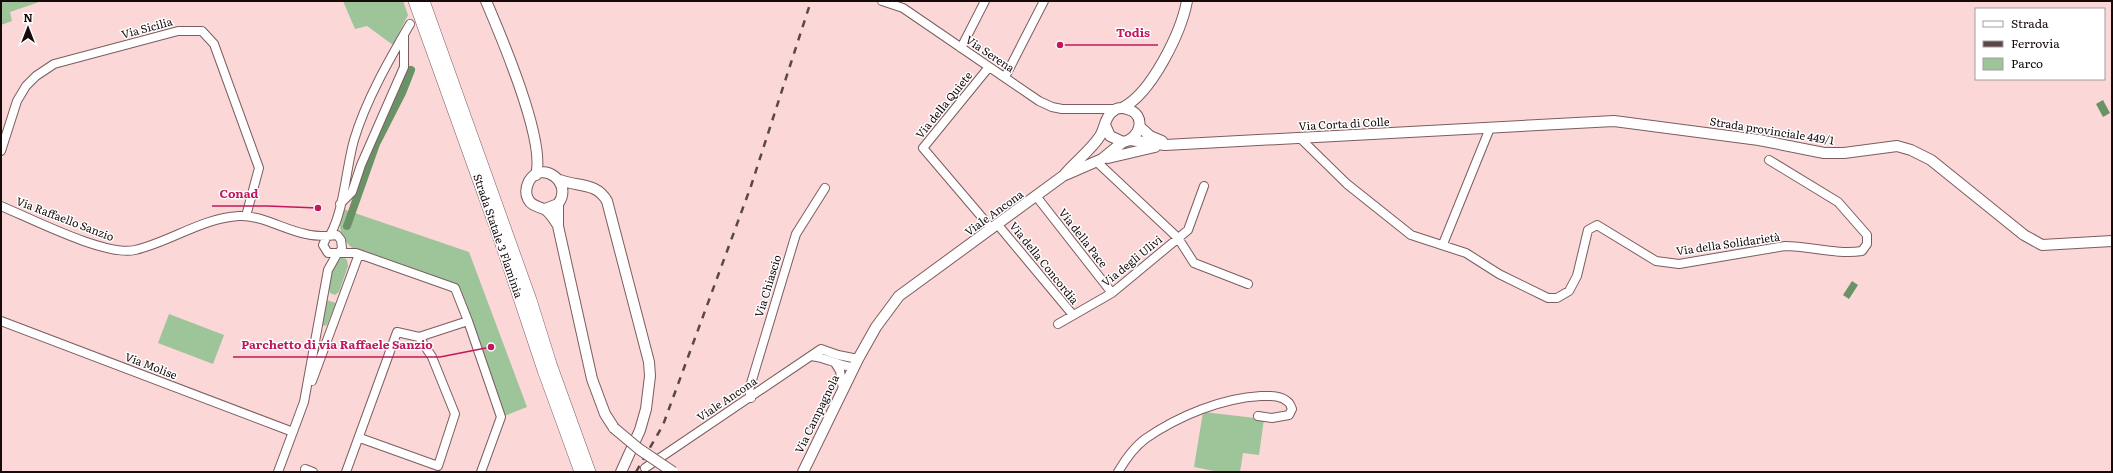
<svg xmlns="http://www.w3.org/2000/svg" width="2113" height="473" font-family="Literata,serif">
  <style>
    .green { fill: #9ec49a }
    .water { fill: #699366 }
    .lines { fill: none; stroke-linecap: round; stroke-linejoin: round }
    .canal { stroke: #699366; stroke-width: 8 }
    .minor-casing { stroke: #7c5d5f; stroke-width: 10 }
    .major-casing { stroke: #7c5d5f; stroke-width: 12 }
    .highway-casing { stroke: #7c5d5f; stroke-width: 12 }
    .minor { stroke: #fff; stroke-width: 8 }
    .major { stroke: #fff; stroke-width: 10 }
    .highway { stroke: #fff; stroke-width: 11 }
    .rail { stroke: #5a4748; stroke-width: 2.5; stroke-dasharray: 7 7; stroke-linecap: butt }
    .major-bridge-casing { stroke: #7c5d5f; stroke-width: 12; stroke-linecap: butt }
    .major-bridge { stroke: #fff; stroke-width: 10 }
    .labels { text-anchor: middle; stroke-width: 3; stroke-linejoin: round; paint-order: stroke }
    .street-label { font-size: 11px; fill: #160a0b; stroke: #fff }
    .leader { fill: none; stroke: #c2185b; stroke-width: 1.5 }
    .callout-dot { fill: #c2185b; stroke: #fff; stroke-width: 1.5 }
    .callout-label { font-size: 12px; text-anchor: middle; font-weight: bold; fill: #c2185b; stroke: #fff; stroke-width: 3; stroke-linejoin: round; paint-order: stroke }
  </style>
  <rect width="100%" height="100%" fill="#fbd7d8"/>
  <path class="green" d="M1,1h41l-32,11 2,9 -11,4z
    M343,1h60l5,14 -15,30 -26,-19 -12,3z
    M343,209l126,43 58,155 -25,10 -45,-129 -100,-36c-17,-14 -20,-21 -14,-43z
    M343,257l4,3 1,6 -9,26 -4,3 -5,-2 -1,-4 4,-28 4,-3z
    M326,300l10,3 -9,22 -3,1 -2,-3z
    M169,314l55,21 -11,29 -55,-21z
    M1203,412l61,7 -5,36 -16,-2 -3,19h-21l-25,-5z"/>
  <path class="water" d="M2103,100l7,13 -7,4 -7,-13z
    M1852,281l6,4 -9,14 -6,-4z"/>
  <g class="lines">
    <path class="canal" d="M347,226l29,-82 26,-51 9,-23"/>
    <g class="minor-casing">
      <path id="minor" d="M882,1l21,7 136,93 13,6 10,2h54
        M961,48l24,-47
        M989,67l-66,81 69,81
        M1005,77l39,-76
        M1300,138l47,46 64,51 55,18 33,21 49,24h9l12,-7 8,-15 11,-46 9,-5 59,36 23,3 106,-18c25,0 52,9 77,5l5,-7v-9l-29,-33 -69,-42
        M1,151l16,-50 9,-15 10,-10 18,-12 124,-33h24l12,13 45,124 -13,48
        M1097,162l81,76 16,25 54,21
        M1036,196l76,97
        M340,204l12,-12 9,-27 43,-98v-32
        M1,206c29,12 105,51 134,44 35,-8 67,-32 104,-34 23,-1 45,14 67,18 7,2 14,2 21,2
        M998,225l75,90
        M330,235c14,-24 16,-67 24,-95 12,-40 35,-80 56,-116
        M1443,244l47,-116
        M339,253l3,-5 -1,-8 -4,-5 -10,1 -4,9 5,8h28l99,35 13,33 33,96 -20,55
        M1,321l292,111
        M1058,324l54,-31 76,-63 16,-44
        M419,337l49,-16
        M811,356c17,2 26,9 42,11
        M835,363l5,8 3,18
        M312,381l47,-127
        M751,398l-2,-8 47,-156 29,-46
        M645,468l176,-119 17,6 20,4
        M305,469l8,3
        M278,472l26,-70 24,-132 9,-16
        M346,472l51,-140 22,5 13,20 23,57 -17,52 -78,-28
        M1118,472c7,-12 15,-24 27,-33 33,-23 77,-41 116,-43 9,0 20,-1 27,6 2,1 3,5 4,7l-3,6 -17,3 -14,-2"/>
    </g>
    <g class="major-casing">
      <path id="major" d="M486,1c15,35 60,140 50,174
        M1122,108c29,-14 59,-75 65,-107
        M1140,127l10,9 12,5
        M1130,140l35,5 449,-24 145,19 65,13h20l53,-7 14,4 20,10 93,75 18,10 70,-4
        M1108,158l47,-11
        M1065,174c11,-13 26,-24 35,-38 5,-8 5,-19 12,-24 4,-4 10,-5 15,-3 20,5 14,30 -4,33l-13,-6 -4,-9
        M560,180c18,7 36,2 47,21l42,161 1,14 -4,33 -6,21 -19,42
        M558,204v22l34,153 13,35 9,14
        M545,209l13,-5c16,-21 -16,-45 -29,-23 -3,6 -4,12 -1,18 4,8 11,7 18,11 5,4 8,9 11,14
        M803,472l55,-113 18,-32 23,-31 164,-120 39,-17 21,-17"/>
    </g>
    <g class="highway-casing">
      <path id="highway" d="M414,1l85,237 44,132 37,102
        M424,1l107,299 20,64 39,108"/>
    </g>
    <use href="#minor" class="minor"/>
    <use href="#major" class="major"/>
    <use href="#highway" class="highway"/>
    <path class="rail" d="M636,472l27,-47 88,-239 60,-185"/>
    <g class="major-bridge-casing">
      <path id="major-bridge" d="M614,428l25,21 34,23"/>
    </g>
    <use href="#major-bridge" class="major-bridge"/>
  </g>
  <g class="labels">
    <g class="street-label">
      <text transform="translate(147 28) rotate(-15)" y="4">Via Sicilia</text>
      <text transform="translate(990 54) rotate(34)" y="4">Via Serena</text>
      <text transform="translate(944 105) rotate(-51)" y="4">Via della Quiete</text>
      <text transform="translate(1344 124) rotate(-3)" y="4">Via Corta di Colle</text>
      <text transform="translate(1772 131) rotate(9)" y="4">Strada provinciale 449/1</text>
      <text transform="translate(994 213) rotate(-36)" y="4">Viale Ancona</text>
      <text transform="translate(65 219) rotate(21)" y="4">Via Raffaello Sanzio</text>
      <text transform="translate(498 236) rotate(71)" y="4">Strada Statale 3 Flaminia</text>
      <text transform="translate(1083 238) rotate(52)" y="4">Via della Pace</text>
      <text transform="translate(1728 244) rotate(-8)" y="4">Via della Solidarietà</text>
      <text transform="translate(1132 261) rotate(-39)" y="4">Via degli Ulivi</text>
      <text transform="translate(1044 263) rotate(51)" y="4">Via della Concordia</text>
      <text transform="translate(768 286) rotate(-73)" y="4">Via Chiascio</text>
      <text transform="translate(151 366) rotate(21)" y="4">Via Molise</text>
      <text transform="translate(727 399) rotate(-34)" y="4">Viale Ancona</text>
      <text transform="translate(817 414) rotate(-64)" y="4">Via Campagnola</text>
    </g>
  </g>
  <path class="leader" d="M1060 45L1108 45H1158M318 208L267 206H212M491 347L440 357H233"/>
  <g class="callout-dot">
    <circle cx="1060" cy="45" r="4"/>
    <circle cx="318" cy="208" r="4"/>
    <circle cx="491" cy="347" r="4"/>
  </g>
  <g class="callout-label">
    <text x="1133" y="37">Todis</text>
    <text x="239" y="198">Conad</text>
    <text x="337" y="349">Parchetto di via Raffaele Sanzio</text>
  </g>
  <rect width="2113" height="473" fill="none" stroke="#160a0b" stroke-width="4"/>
  <rect x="1975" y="8" width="130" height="72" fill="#ffffff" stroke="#a29d9d"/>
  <rect x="1983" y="21" width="20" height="6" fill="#ffffff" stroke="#a29d9d"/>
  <text x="2011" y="28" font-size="12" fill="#160a0b">Strada</text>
  <rect x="1983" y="41" width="20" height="6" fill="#5a4748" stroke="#a29d9d"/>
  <text x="2011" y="48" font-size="12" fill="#160a0b">Ferrovia</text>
  <rect x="1983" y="58" width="20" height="12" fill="#9ec49a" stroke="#a29d9d"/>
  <text x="2011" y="68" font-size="12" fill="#160a0b">Parco</text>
  <g transform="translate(28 28)" stroke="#ffffff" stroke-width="3" paint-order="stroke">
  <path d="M0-3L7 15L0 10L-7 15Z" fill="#160a0b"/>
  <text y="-6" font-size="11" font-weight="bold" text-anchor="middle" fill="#160a0b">N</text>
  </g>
</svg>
